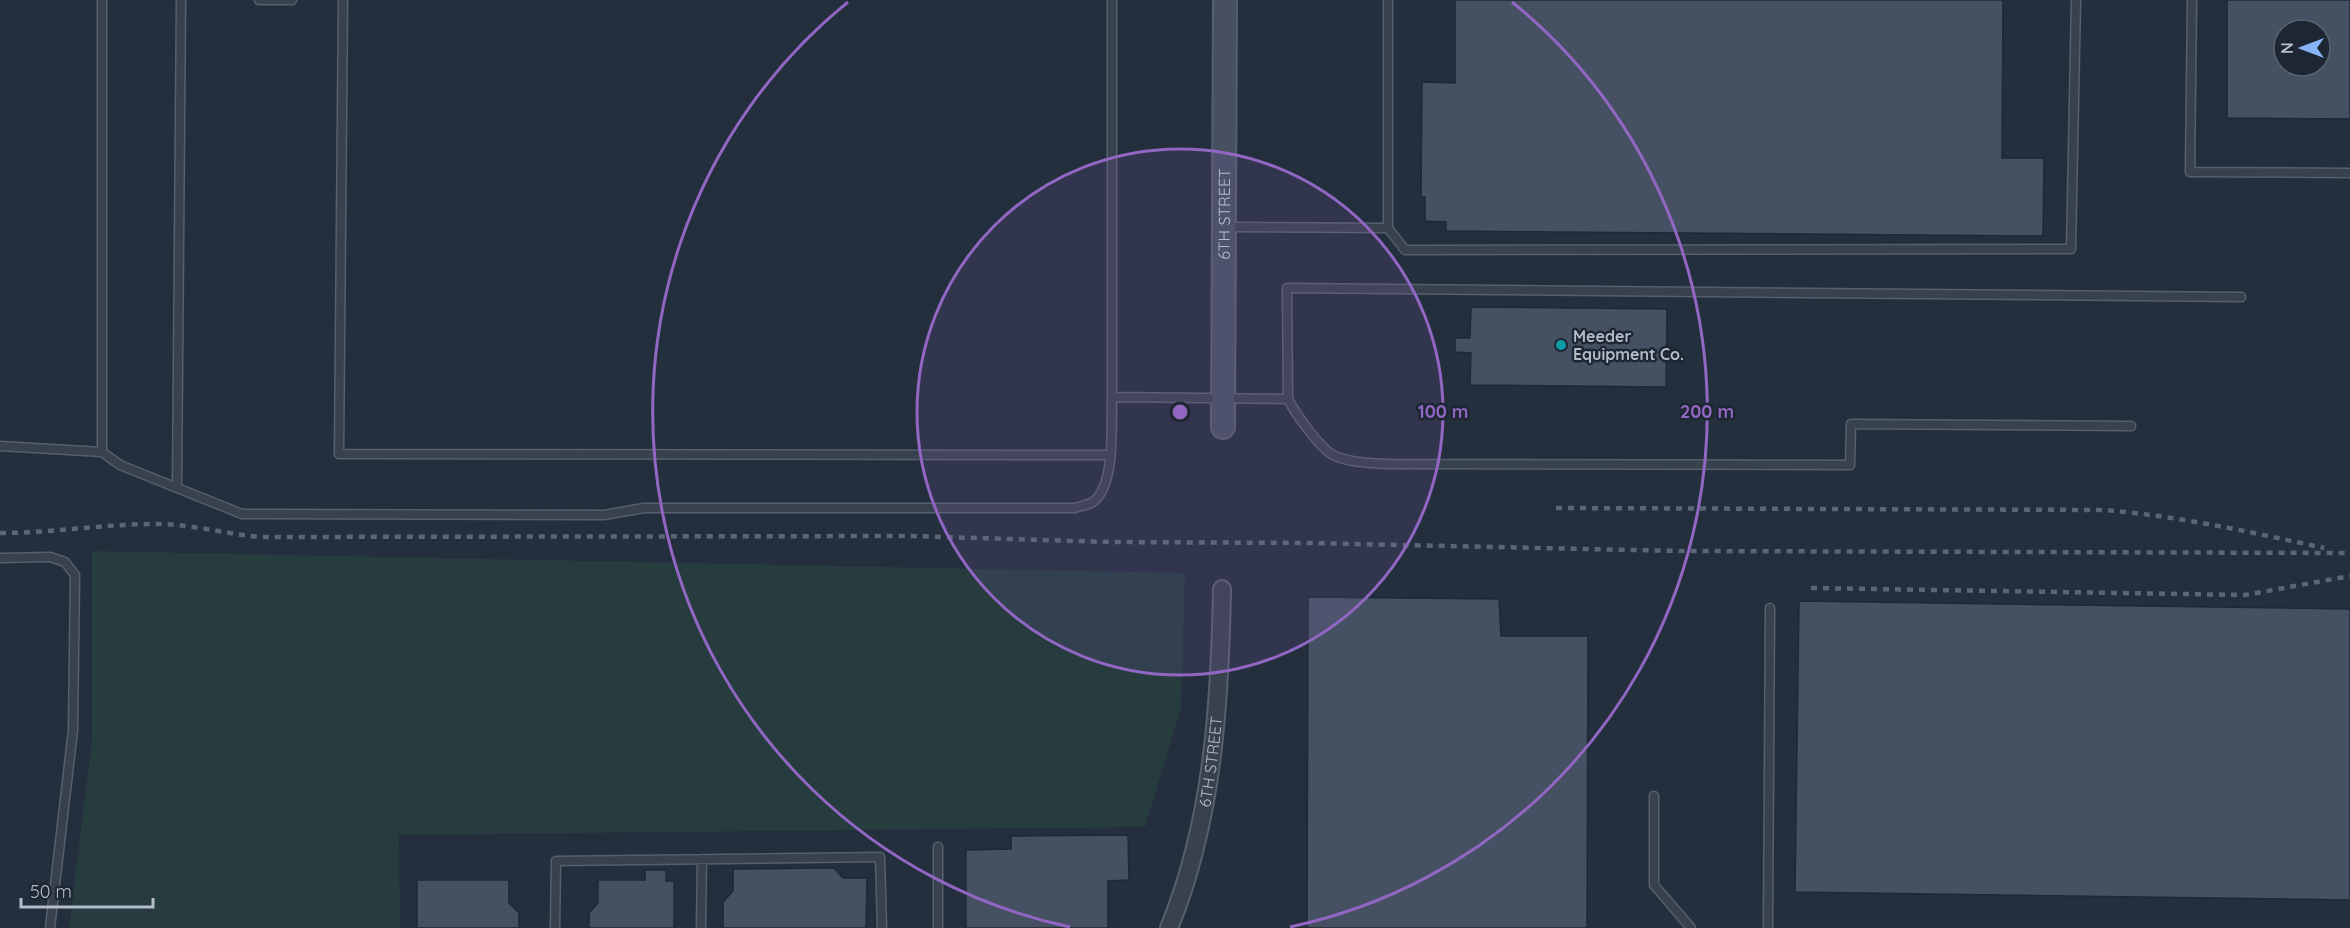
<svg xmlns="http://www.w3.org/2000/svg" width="2350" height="928" font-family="Quicksand,sans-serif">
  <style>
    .green { fill: #263c3f }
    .building { fill: #455162; stroke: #1f2835; stroke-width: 1.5; fill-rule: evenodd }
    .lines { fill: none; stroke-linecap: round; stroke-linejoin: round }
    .lane-casing { stroke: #565f6c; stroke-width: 11 }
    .street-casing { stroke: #565f6c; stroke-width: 20 }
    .secondary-casing { stroke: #565f6c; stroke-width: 26 }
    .lane { stroke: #38414e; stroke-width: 8 }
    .street { stroke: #38414e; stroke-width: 16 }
    .secondary { stroke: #465061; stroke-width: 22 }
    .rail { stroke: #5a6575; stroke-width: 4.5; stroke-dasharray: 6 6; stroke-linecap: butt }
    .ring { fill: none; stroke: #9266c3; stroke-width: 3 }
    .culture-dot { fill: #0f9aa8; stroke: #1d2633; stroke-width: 2 }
    .labels { text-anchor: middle; stroke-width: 5; stroke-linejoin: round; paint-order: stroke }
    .street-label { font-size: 16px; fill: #b4bcc9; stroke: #1d2633 }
    .poi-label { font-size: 16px; font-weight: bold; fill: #b4bcc9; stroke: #1d2633; text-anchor: start }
    .centre { fill: #9266c3; stroke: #1d2633; stroke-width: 3 }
    .ring-label { font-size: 18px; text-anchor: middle; font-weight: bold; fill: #9266c3; stroke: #1d2633; stroke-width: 5; stroke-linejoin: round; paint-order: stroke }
  </style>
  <rect width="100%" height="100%" fill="#242f3e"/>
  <path class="green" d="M92,551l1093,22 -4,135 -36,119 -746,8 1,93h-331l23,-187z"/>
  <path class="building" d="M1455,0h548l-1,158h42l-1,78 -597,-5v-9l-21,-1v-24h-4l1,-115 33,1z
    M2227,0h123v119l-123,-1zM2284,30h36v36h-36z
    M1471,307l196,2 -1,78 -196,-2 1,-32 -16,-1v-14h15z
    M1308,597l191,2 2,37h87l-1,292h-280z
    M1799,601l551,8v291l-555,-8z
    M1128,835l1,45 -21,1v47h-142v-78l45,-1v-13z
    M834,868l9,10h24l-1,50h-143v-26l10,-11v-22z
    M645,870h21v11h8v47h-85v-15l9,-10v-23h47z
    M417,880h92v23l10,10v15h-102z"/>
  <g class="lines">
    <g class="lane-casing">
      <path id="lane" d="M102,0v452l18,13 122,49 362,1 40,-7h431c5,-2 14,-3 18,-6 23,-17 18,-78 19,-105l176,2c7,14 33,51 47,57 17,7 36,7 55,8l460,1 1,-41 280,2
        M259,0h33
        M343,0l-4,454 771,1
        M1112,0v397
        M1388,0v228l17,22 666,-1 5,-249
        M2192,0l-2,172 160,1
        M1225,227l163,1
        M1288,399l-1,-111 954,9
        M0,446l102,6
        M177,488l4,-488
        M0,558l50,-1 15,5 10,13 -2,155 -23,198
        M1654,796v89l37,43
        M938,847v81
        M555,928l1,-67 324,-4 2,71
        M701,928l1,-69
        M1768,928l2,-320"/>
    </g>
    <g class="street-casing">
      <g id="street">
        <path id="s1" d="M1169,928c44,-107 51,-225 53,-339"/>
      </g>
    </g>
    <g class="secondary-casing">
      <g id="secondary">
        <path id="s2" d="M1223,427l2,-427"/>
      </g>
    </g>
    <use href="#lane" class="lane"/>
    <use href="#street" class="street"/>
    <use href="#secondary" class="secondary"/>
    <path class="rail" d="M1556,508l548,2c74,6 147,22 220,38
      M0,533c52,0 104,-9 156,-9 35,0 69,10 105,13l650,-1 198,6 199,1 372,8 670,2
      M1811,588l434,7 105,-19"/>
  </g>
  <circle cx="1180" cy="412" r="263" fill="#9266c3" fill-opacity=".12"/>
  <g class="ring">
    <circle cx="1180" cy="412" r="263"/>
    <path d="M1070 927A527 527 0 0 1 848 2M1512 2A527 527 0 0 1 1290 927"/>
  </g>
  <circle class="culture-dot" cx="1561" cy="345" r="6"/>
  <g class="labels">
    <g class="street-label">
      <text dy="6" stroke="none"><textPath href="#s2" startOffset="213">6TH STREET</textPath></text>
      <text dy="6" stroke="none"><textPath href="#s1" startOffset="172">6TH STREET</textPath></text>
    </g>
    <g class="poi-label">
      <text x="1573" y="342">Meeder<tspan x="1573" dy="18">Equipment Co.</tspan></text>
    </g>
  </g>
  <circle cx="1180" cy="412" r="9" class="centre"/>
  <g class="ring-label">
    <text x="1443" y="418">100 m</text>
    <text x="1707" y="418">200 m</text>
  </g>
  <g transform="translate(2302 48) rotate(270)"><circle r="28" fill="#1d2633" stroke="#59626f" stroke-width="1.5"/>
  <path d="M0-4.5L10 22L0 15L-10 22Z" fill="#8ab4f8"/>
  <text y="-9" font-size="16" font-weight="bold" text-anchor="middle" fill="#b4bcc9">N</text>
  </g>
  <path d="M21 898v9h132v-9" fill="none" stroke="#b4bcc9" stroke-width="3"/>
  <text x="30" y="898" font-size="18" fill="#b4bcc9" stroke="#1d2633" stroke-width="4.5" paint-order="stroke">50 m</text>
</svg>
